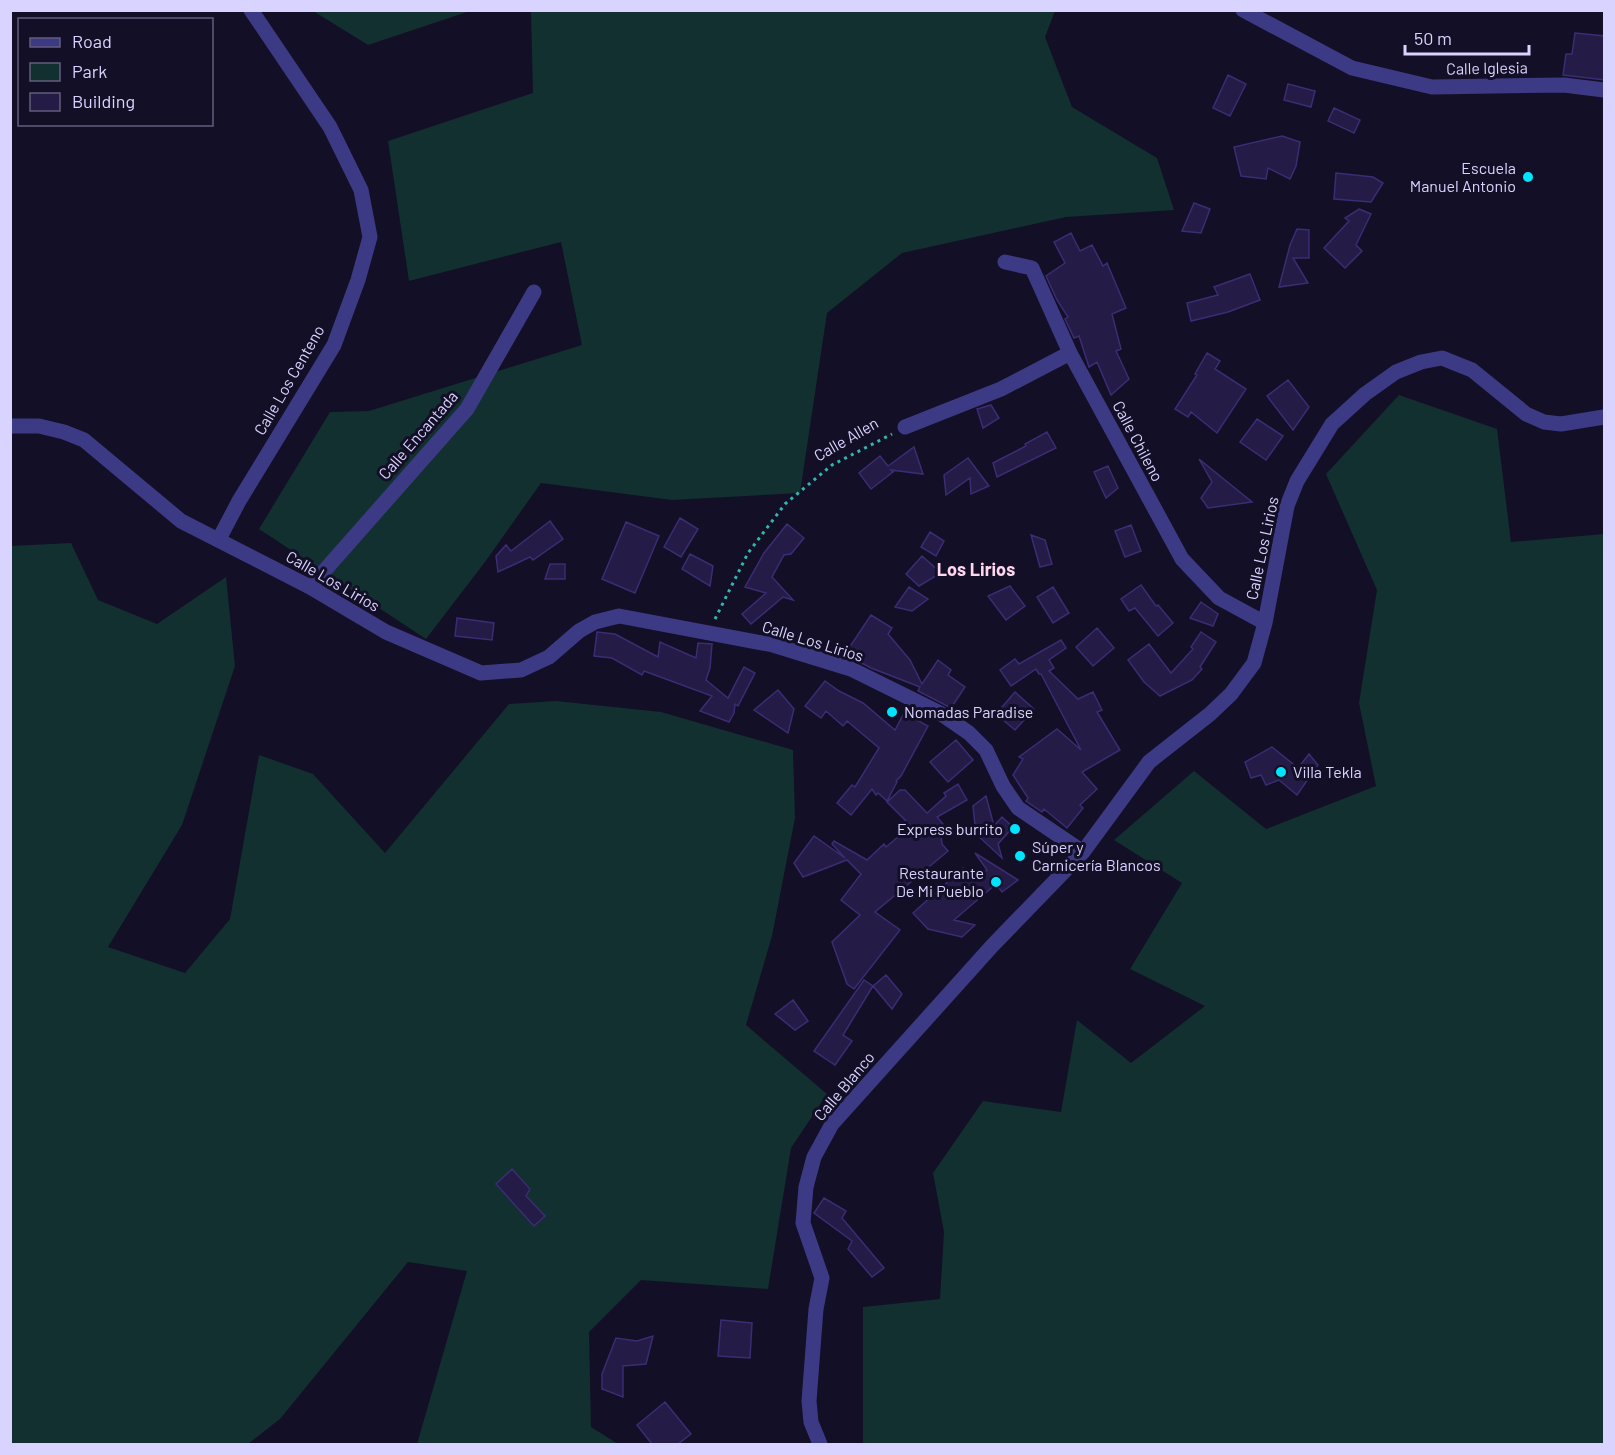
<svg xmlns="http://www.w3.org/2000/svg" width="1615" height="1455" font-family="Barlow,sans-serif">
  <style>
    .green { fill: #12302f }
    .building { fill: #241b47; stroke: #3b2d73; stroke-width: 1.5 }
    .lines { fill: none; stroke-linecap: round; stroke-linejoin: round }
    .path { stroke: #2fb8b0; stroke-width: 3; stroke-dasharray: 3 4.5; stroke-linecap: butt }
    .street { stroke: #3d3a85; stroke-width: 15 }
    .poi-dot { fill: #00e5ff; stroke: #130f26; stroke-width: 2 }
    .labels { text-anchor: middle; stroke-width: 6; stroke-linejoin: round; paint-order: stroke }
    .street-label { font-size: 16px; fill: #d9d4ff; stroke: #130f26 }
    .poi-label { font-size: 16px; fill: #d9d4ff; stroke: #130f26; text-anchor: end }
    .neighbourhood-label { font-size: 18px; font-weight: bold; fill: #ffd6f0; stroke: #130f26 }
  </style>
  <rect width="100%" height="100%" fill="#130f26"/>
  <path class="green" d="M313,11h157l-102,34z
    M531,11h524l-10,26 27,70 85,51 17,52 -108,7 -164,36 -75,60 -27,180 -128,7 -131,-17 -56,79 -59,77 -167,-110 71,-117 39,-1 213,-66 -21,-103 -152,39 -21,-140 145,-48z
    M1399,395l98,34 14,113 93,-8v910h-741v-137l77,-8 4,-67 -11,-59 50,-72 78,11 16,-92 54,43 74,-57 -75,-37 52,-86 -68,-43 80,-69 72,58 110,-43 -17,-83 18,-113 -51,-116z
    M71,543l27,57 59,24 69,-47 9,89 -53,159 -74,122 77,26 45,-54 29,-164 54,19 72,79 124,-149 47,-3 105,11 132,38 2,68 -23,118 -26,89 81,69 -36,54 -23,141 -127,-9 -52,52 2,95 27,17h-201l50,-173 -59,-9 -128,157 -32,25h-237l-1,-898z"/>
  <path class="building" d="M1575,33l30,3v44l-42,-5 3,-21h6z
    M1228,75l18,9 -16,32 -17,-8z
    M1288,84l27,7 -4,16 -27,-7z
    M1334,108l26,12 -6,13 -26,-12z
    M1282,136l18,6 -4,24 -6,13 -22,-11 -2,11 -25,-3 -7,-29z
    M1336,173l37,4 10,6 -12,19 -37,-3z
    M1194,203l16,6 -9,24 -19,-2z
    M1359,209l12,5 -15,31 6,6 -17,17 -21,-20 25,-27 -4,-3z
    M1297,229l12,1v28h-16l15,25 -29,4 11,-42z
    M1071,233l9,18 12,-6 11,21 4,-3 19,45 -14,6 9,35 -5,2 13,28 -18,16 -14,-33 -8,5 -10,-31 -5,2 -9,-19 3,-2 -11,-17 -11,-24 19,-13 -11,-21z
    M1250,274l10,26 -32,12 -37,9 -4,-18 31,-8 -4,-8z
    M1207,353l13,8 -5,8 31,20 -29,44 -26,-21 -3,5 -13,-8 22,-34 -2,-1z
    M1288,380l21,27 -16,23 -26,-34z
    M991,405l8,13 -16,10 -6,-19z
    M1257,419l26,17 -17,24 -26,-18z
    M1047,432l9,16 -59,29 -4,-14 33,-17 -1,-2z
    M914,447l9,27 -32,-4 2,2 -22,17 -12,-16 21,-17 8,10z
    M968,458l21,28 -18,8 -1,-16 -24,17 -2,-20z
    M1199,459l53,43 -44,6 -7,-10 11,-16z
    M1108,466l10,22 -12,10 -12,-26z
    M680,518l18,11 -17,28 -17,-10z
    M550,521l13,18 -30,21 -3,-3 -32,15 -2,-16 10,-11 5,6z
    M626,522l33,14 -24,57 -33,-14z
    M787,524l17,14 -13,16 -7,1 -12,22 21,23 -10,-3 -32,27 -9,-10 24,-21 -21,-6 19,-34z
    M1131,525l10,26 -16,6 -10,-26z
    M930,532l14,9 -8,15 -15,-9z
    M1031,535l14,5 7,24 -12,3z
    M690,554l23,12 -3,20 -28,-17z
    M922,556l19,17 -22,13 -13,-12z
    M550,564h15v15h-20z
    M1141,585l15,21 2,-1 15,18 -15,13 -23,-28 -6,3 -8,-12z
    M1010,586l15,20 -19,14 -18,-24z
    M909,587l19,12 -16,12 -17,-4z
    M1053,587l16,26 -16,10 -16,-26z
    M1201,602l17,12 -5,12 -23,-8z
    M871,615l21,13 -4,6 22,26 12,24 16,-24 13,10 -3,5 17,12 -14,21 -33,-17 2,-4 -49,-19 -26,-14z
    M457,618l37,5 -2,17 -37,-4z
    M1097,628l17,20 -21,18 -17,-19z
    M597,632l18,2 43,23 2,-15 36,16 2,-15 14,1 -2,24 -4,12 22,18 16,-31 11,6 -17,33 -3,-2 -1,9 -5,9 -29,-11 12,-15 -68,-25 -2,4 -30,-17 -18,-2z
    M1201,632l15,10 -16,25 2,2 -10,11 -32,16 -16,-14 -16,-22 21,-16 22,29 22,-24 -2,-2z
    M1061,640l5,8 -17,12 5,8 -5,3 29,28 15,-7 9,18 -5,2 23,38 -38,22 15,17 -17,16 3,3 -16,20 -23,-19 -2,3 -16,-11 2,-3 -15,-23 10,-16 -4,-2 38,-28 24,21 -40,-76h-2l-3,-5 -25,17 -11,-16 15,-11 4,5z
    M825,681l14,10 24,12 32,27 9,-17 24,13 -27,50 -5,5 1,1 -10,19 -9,-8 -2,2 -4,-6 -21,26 -14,-12 15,-18 3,2 24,-39 -32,-27 -4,5 -17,-15 -5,7 -16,-12z
    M778,690l16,19 -6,24 -34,-23z
    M1015,692l19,17 -19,21 -19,-16z
    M956,740l17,20 -25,22 -18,-20z
    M1272,747l26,21 11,-14 9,11 -21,30 -18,-15 -13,5 -5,-10 -10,3 -6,-16z
    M958,784l9,16 -30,17 6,7 -3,2 2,18 6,7 -73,61 25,18 -46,59 -7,-5 -15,-42 28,-27 -19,-15 20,-26 -14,-14 -44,17 -9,-14 20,-27 31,22 -13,-14 2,-3 33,19 17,-16 2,3 25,-21 -24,-24 13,-12h5l22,23 19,-17 -2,-3z
    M986,796l8,30 8,-9 11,10 -15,17 4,14 -26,-24 -3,-28z
    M975,853l43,27 -16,12 -6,-8 -42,36 21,5 -13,12 -34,-8 -15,-16 50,-45 10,12 14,-10z
    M886,975l16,19 -10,15 -19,-23z
    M864,980l9,6 -30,49 9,6 -17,24 -21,-14z
    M793,1000l15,21 -13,9 -20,-16z
    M512,1169l18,20 -4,7 19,20 -11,10 -38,-42z
    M824,1198l22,13 -4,7 42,50 -12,9 -24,-28 4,-8 -38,-28z
    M721,1320l31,3 -2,35 -32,-2z
    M653,1336l-7,28 -23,2v31l-21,-8v-15l14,-36 21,3z
    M665,1402l26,32 -13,10h-26l-15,-19z"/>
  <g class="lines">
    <path class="path" d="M715,619l33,-66 37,-49 47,-39 60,-31"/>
    <path class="street" d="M1243,10l109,58 80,19 132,-2 40,5
      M1005,262l27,6 38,85 112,206 37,39 46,25
      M10,426h29l25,6 20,8 97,81 129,66 76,45 95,41 40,-3 28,-13 30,-26 16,-9 24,-6 154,29 78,24 89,44 29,20 17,17 17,36 15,22 65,44
      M905,427l96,-38 69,-36
      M219,539l20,-38 95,-156 24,-65 12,-43 -9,-47 -31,-63 -79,-117
      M310,587l157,-178 67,-117
      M820,1444l-9,-22 -2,-21 7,-92 6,-31 -19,-55 3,-36 8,-30 18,-33 160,-178 91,-94 66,-90 61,-48 21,-20 23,-31 11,-40 22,-117 10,-25 35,-57 33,-30 31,-22 25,-10 21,-4 30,12 54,44 18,8 17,2 43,-7"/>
  </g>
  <g class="poi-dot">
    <circle cx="1528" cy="177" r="6"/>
    <circle cx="892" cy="712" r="6"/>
    <circle cx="1281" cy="772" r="6"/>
    <circle cx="1015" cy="829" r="6"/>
    <circle cx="1020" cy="856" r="6"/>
    <circle cx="996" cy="882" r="6"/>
  </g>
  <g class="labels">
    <g class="street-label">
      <text transform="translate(1487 68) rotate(-1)" y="6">Calle Iglesia</text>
      <text transform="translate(289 380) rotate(-60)" y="6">Calle Los Centeno</text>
      <text transform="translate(418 435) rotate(-49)" y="6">Calle Encantada</text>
      <text transform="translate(846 439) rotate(-30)" y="6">Calle Allen</text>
      <text transform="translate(1138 441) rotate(62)" y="6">Calle Chileno</text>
      <text transform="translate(1262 548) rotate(-78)" y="6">Calle Los Lirios</text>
      <text transform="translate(333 581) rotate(30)" y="6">Calle Los Lirios</text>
      <text transform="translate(813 641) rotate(17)" y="6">Calle Los Lirios</text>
      <text transform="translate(844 1086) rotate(-50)" y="6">Calle Blanco</text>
    </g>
    <g class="poi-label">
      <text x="1516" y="174">Escuela<tspan x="1516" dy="18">Manuel Antonio</tspan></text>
      <text x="904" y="718" text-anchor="start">Nomadas Paradise</text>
      <text x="1293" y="778" text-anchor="start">Villa Tekla</text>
      <text x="1003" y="835">Express burrito</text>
      <text x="1032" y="853" text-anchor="start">Súper y<tspan x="1032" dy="18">Carnicería Blancos</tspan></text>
      <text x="984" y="879">Restaurante<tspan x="984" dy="18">De Mi Pueblo</tspan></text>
    </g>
    <g class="neighbourhood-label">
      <text x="976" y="576">Los Lirios</text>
    </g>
  </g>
  <rect width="1615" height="1455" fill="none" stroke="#d9d4ff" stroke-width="24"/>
  <rect x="18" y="18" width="195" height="108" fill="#130f26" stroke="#625e7d" stroke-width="1.5"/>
  <rect x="30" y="38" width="30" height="9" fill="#3d3a85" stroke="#625e7d" stroke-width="1.5"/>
  <text x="72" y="48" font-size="18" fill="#d9d4ff">Road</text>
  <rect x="30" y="63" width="30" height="18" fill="#12302f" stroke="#625e7d" stroke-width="1.5"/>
  <text x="72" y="78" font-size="18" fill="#d9d4ff">Park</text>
  <rect x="30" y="93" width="30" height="18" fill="#241b47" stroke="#625e7d" stroke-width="1.5"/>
  <text x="72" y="108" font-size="18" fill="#d9d4ff">Building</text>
  <path d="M1405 45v9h124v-9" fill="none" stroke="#d9d4ff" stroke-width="3"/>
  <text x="1414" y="45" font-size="18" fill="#d9d4ff" stroke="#130f26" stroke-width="4.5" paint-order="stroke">50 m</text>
</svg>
